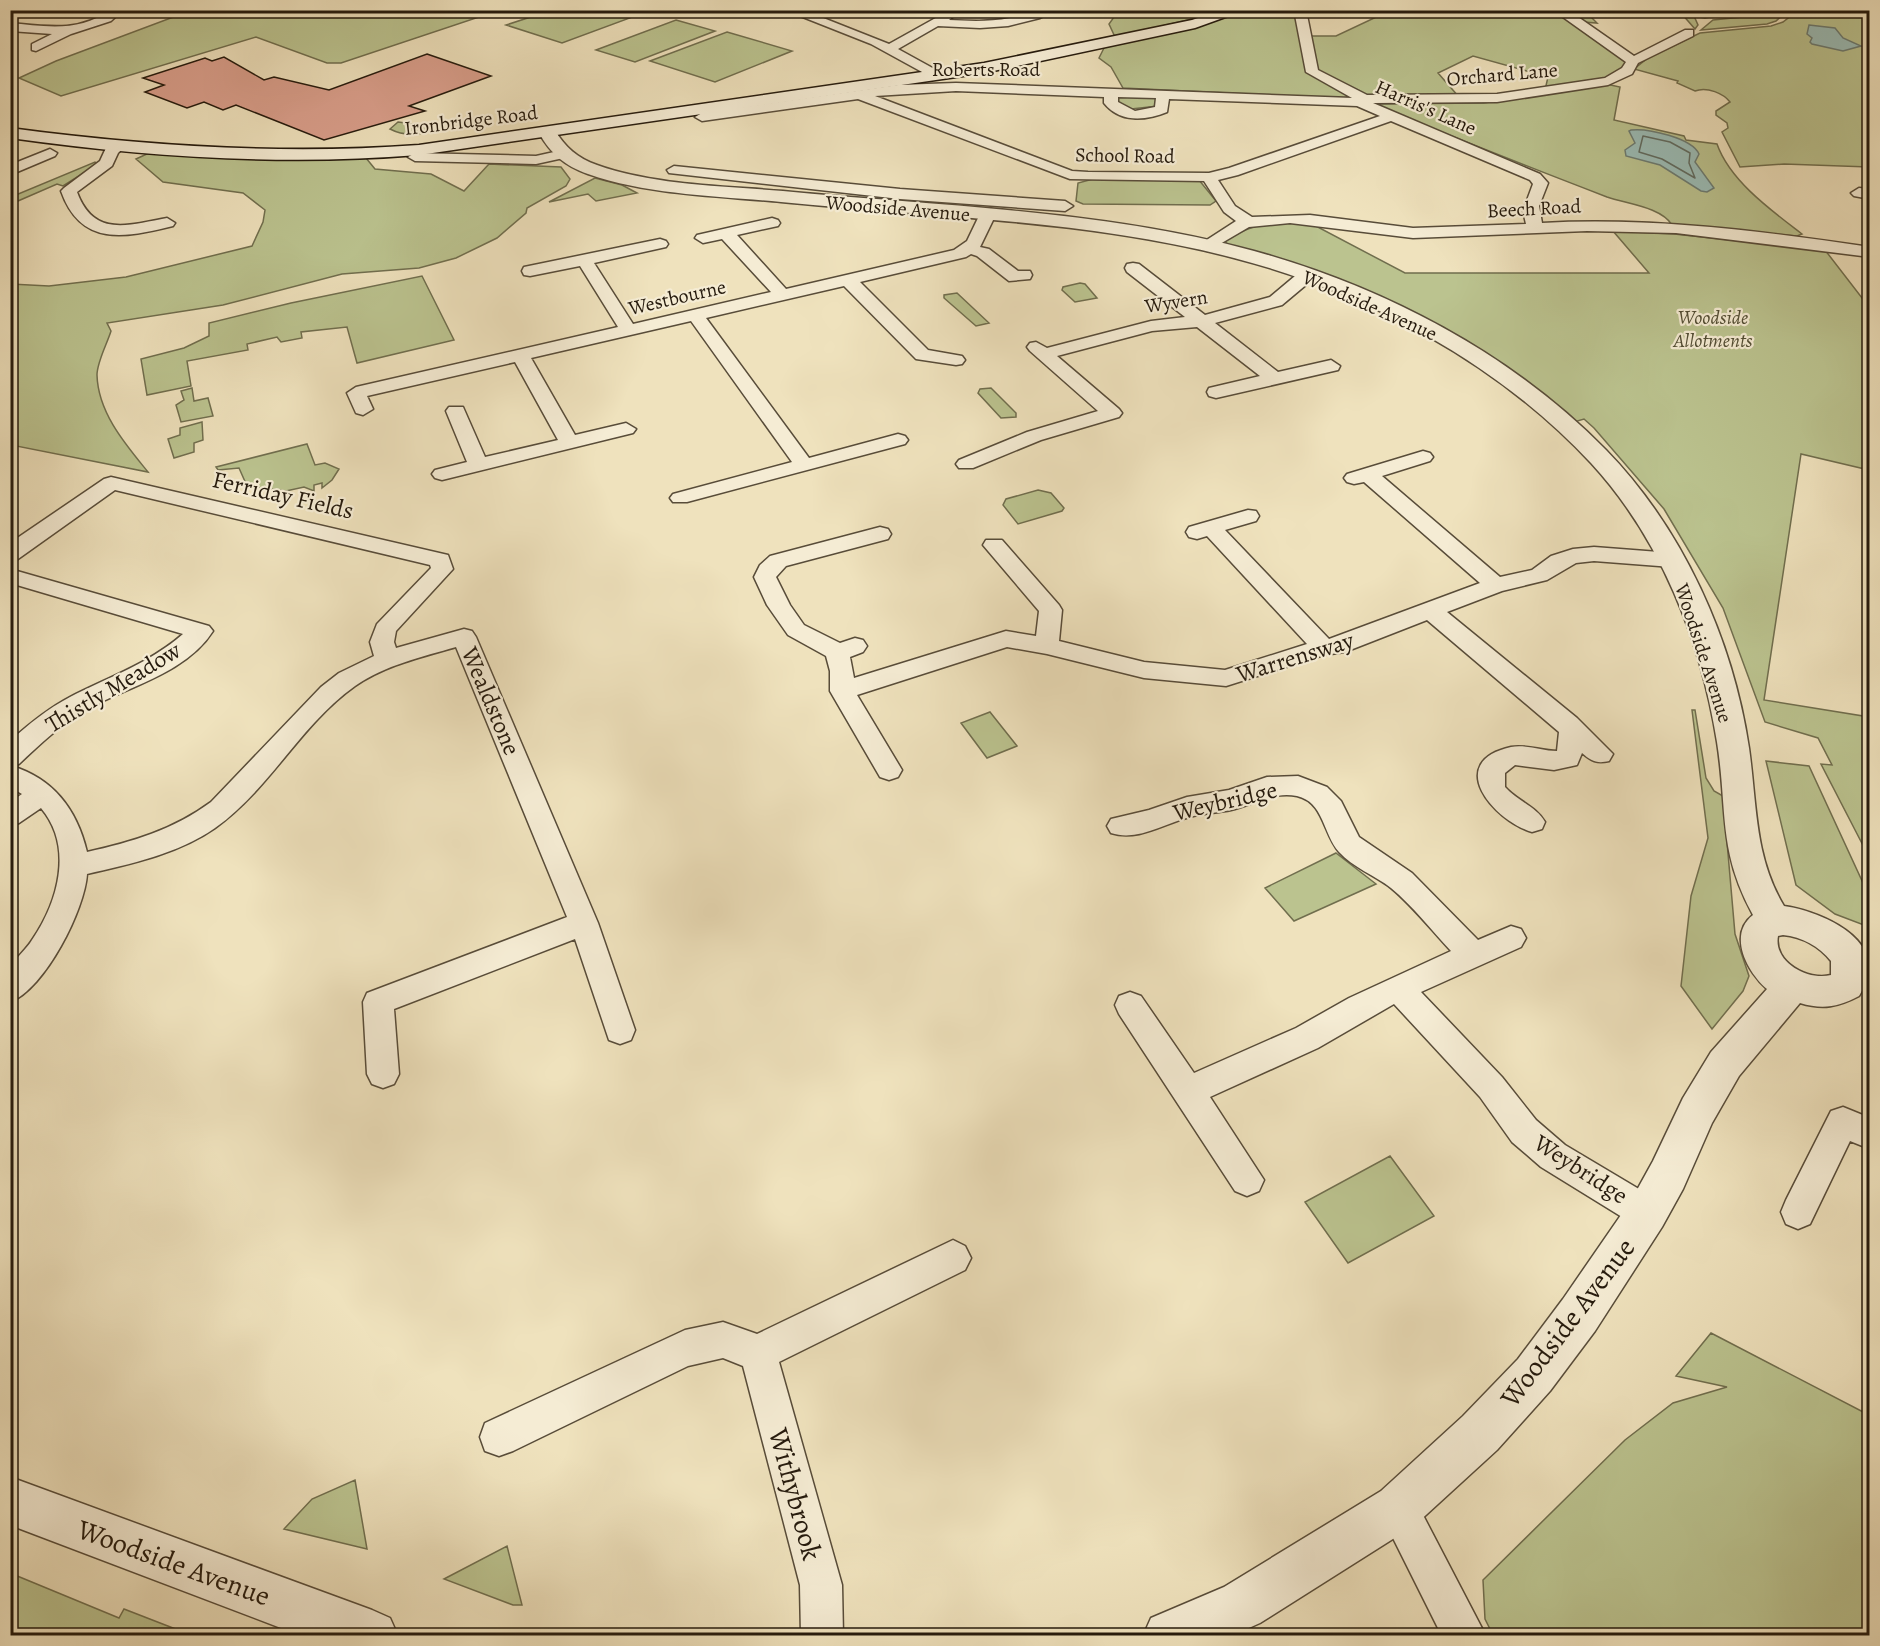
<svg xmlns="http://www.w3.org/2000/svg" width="1880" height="1646" font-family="Alegreya,serif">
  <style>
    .green { fill: #bbc38f; stroke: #706e4e; stroke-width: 1.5 }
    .water { fill: #9bbdb7; stroke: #6c7c73; stroke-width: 1.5 }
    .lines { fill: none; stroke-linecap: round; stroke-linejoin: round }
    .shore { stroke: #606c62; stroke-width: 1.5 }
    .building { fill: #d99e8b; stroke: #251a0d; stroke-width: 1.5 }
    .minor-casing { stroke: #584c39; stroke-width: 3 }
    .tertiary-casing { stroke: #584c39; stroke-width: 3 }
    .secondary-casing { stroke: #251a0d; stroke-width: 3 }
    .minor { fill: #f5ecd4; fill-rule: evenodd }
    .tertiary { fill: #f5ecd4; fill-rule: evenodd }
    .secondary { fill: #f5ecd4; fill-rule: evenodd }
    .labels { text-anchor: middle; stroke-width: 4.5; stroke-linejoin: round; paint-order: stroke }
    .far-street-label { font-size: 20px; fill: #251a0d; stroke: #f5ecd4 }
    .far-park-label { font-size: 20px; font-style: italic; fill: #524d34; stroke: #f5ecd4 }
    .street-label { font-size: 24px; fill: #251a0d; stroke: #f5ecd4 }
    .near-street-label { font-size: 28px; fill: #251a0d; stroke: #f5ecd4 }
  </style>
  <rect width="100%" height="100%" fill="#efe2bd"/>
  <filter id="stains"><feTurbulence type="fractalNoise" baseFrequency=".00333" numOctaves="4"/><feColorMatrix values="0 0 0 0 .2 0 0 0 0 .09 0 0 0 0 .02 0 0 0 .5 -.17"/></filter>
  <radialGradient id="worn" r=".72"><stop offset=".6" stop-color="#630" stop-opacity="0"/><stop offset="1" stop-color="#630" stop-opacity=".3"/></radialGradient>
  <path class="green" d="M192,10h305v1l-156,52h-14l-71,-26 -195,59 -42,-18 37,-17z
    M642,11l4,1 -84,31 -56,-18 43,-14z
    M1127,11h99l-111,26 -6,-13 5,-7z
    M1243,11h52l11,58 5,6 45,24 -233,-11 -12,-21 -12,-9 5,-10 -19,2 112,-24z
    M1389,11h200v4l8,8 -15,-1 42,37 2,9 -22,11 -59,11 3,-13 -75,-21 -35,17 21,24 -96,-1 -48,-27 -6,-33h27z
    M1673,11h114l-11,10 -9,3 -66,6 12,-10 30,-3 -9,-4 -29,5 -11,-2 4,9 -3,4 -14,-16z
    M1797,11h72v156l-85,-3 -44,3 -18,-35 6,-4 -1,-5 -11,-8v-4l14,-9c-6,-8 -23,-16 -35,-11l-18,-8 1,-2 -44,-12 14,-11 52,-25 71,-7 12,-4z
    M676,20l39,11 -80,31 -39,-12z
    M727,32l65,19 -77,31 -65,-21z
    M1606,84l14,3 -6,33 70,16 2,4 31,4c13,37 55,67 85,90l-5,2 -125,-11c-11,-18 -45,-21 -65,-28 -78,-30 -156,-60 -233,-93l110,-1z
    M1117,95l41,2v9l-36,4 -4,-2z
    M398,122l44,6c-18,6 -35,10 -52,1z
    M151,152l161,8 54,-2 9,11 56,5 33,17 25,-27 72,3 9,12 -4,7 -39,22 -1,5 -29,25 -41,20 -37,10 -77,6 -119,31 -116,18 4,8c-4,13 -14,31 -14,44 1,38 29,70 51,97l-137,-27v-161l38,2 77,-9 126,-31 11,-24 2,-12 -22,-17 -80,-11 -27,-23z
    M95,162l3,2 -35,22 -6,-2 -46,20v-7z
    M595,178l27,7 15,8 -41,8 -8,-7 -39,8z
    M1093,179l106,1 17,21 -6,4 -127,-1 -7,-3 2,-18z
    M1285,222l29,3 91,48h244l-36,-42 61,3 151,16 44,57v163l-68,-16 -37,246 105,17v140l-48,-93 11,1 -14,-27 -53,-16 -42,-114 -59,-99 -70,-81 -10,-9 -10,3 -89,-67 -257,-110 -3,-4c20,-13 36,-18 60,-19z
    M422,276l32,64 -97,23 -10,-36 -46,5 1,6 -21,4 -4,-5 -30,7 1,6 -61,11 4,25 -44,9 -6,-36 43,-11 25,-12v-13l82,-20z
    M1080,283l5,1 12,14 -22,4 -13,-12 1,-3z
    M957,293l32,30 -13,3 -32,-28v-3z
    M192,388l2,13 14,-3 5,18 -32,6 -5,-17 8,-5 -3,-9z
    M991,388l25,25v4l-15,1 -23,-25 2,-4z
    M202,422l1,18 -9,3v9l-20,6 -6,-19 12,-4v-7z
    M307,444l8,21 10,-2 14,6 -7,11 -10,8v-5l-8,2v6l-10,-4 -18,4 -39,-5 -8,-18 -21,2 -2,-3z
    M1038,490l13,3 13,15 -2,3 -44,13 -15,-19 3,-6z
    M1692,710h3l11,68 8,13 9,5 12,138 14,42 -6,15 -31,38 -31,-43 10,-90 17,-58z
    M990,712l27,34 -30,12 -26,-35z
    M1766,761l43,5 60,130v31l-34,-13 -39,-29z
    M1336,853l40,31 -82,37 -29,-33z
    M1390,1156l44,60 -86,47 -43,-61z
    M1711,1333l158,82v220h-376l-8,-16 -2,-39 142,-140 48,-37 54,-16 -51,-11z
    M355,1480l12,69 -83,-20 28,-30z
    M507,1546l15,59h-9l-69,-26z
    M10,1573l109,45 5,-9 67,26h-180z"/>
  <path class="water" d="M1809,25l26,3 8,10 18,8 -18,5 -31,-7 -2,-2 2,-4 -5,-4z
    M1631,130c17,-2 61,8 68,24l-4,8 19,26 -7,4 -6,-1 -41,-26 -34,-9 -1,-6 10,-7 -6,-12z"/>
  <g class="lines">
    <path class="shore" d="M1643,136l27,6 20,11 -1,10 6,15 -33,-19 -23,-7z"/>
  </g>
  <path class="building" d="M427,54l64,22 -82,30 16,5 -101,29 -88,-35 -13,5 -19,-8 -17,6 -42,-16 19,-7 -21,-7 62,-20 7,3 12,-4 40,23 10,-3 55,13z"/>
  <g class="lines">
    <g class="minor-casing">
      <path id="minor" d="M109,10h14l-12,11 -40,13 -35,17 -4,-1v-6l20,-10 -42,-3v-8c33,3 71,10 99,-13z
        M785,10h18l86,34 61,-34 6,4 -7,6c20,1 40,2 61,-2 16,-3 29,-8 46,-8l-16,8 -32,8 -28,2 -42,-2 -40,23 40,22v6l-5,1 -62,-34z
        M1294,10h12l12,60 49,25 130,-1 108,-16 17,-10 4,-6 -73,-52h15l66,46 51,-26h8v6l-55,27 -6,11 -24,11 -111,17 -124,1 167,71 8,9 -9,23 3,17c110,-6 219,8 328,24v10l-194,-24 -89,-2 -174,7 -123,-15 -41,4 -41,24 -6,-2 -2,-3 2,-3 34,-22 -12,-9 -20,-31 -134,-2 -212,-80 -156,22 -7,-4 7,-4 196,-28 58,-2 396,15 -46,-26zM956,91l148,6v6c16,20 41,18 63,9l2,-13 188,7 23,10 -151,52 -20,5 -121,-1 -16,-1 -197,-75zM1118,97l38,1 -1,9 -20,4 -17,-9zM1391,121l139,59 3,4 -10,27 3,13 -113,4 -103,-13 -58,2 -17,-11 -17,-26 20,-5z
        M120,141l7,4 -9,8 -6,13 -35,26c17,46 51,33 90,26l8,5 -2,3c-49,12 -92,21 -112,-35l3,-3 36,-27 6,-13z
        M50,149l7,4 -2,3 -45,19v-10z
        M563,150l7,4 -2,3 -32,7 -121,-3 -7,-4 7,-4 121,3z
        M674,166l226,23 165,12 8,5 -8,5 -165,-12 -231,-26 -2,-3z
        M1859,188l11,1v10l-16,-3 -3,-3z
        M987,211l8,5 -15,31 9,2 29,22h12l2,4 -2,4 -21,2 -32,-25 -6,-2 -5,3 -106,25 68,68 34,6 3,4 -3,4 -6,1 -40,-6 -72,-73 -138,32 103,140 89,-24 7,2 3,4 -3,4 -218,58h-14l-3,-4 3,-4 119,-32 -101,-141 -160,37 44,77 51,-12 10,6 -3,4 -191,47 -7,-2 -3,-4 3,-4 32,-8 -21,-51 3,-4h14l22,50 73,-17 -43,-78 -148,34 6,13 -10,6 -7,-2 -9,-20 9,-6 262,-60 -38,-61 -50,10 -6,-1 -2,-4 2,-4 136,-28 6,2 2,3 -2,3 -72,16 39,61 138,-32 -49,-53 -19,4 -8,-5 2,-3 75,-17 6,2 2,3 -2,3 -41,9 49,54 168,-39 13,-9 12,-25z
        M1133,263l6,1 66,51 65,-18 31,-26h12l2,4 -2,4 -31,26 -67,18 63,49 53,-12 9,6 -2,4 -122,28 -7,-2 -2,-4 2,-4 51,-12 -63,-49 -45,4 -95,25 62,53 3,4 -3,4 -78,23 -68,28h-14l-3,-4 3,-4 68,-28 71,-21 -68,-60 -3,-4 3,-4 6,-1 11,6 104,-27 34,-4 -58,-45 -2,-4 2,-4z
        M1423,451l7,2 3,4 -3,4 -48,15 118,101 32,-7 19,-14 22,-7 21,-2 78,6 8,2 3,5 -3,5 -8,2 -78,-6 -18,2 -29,17 -45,11 -55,21 130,106 36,36 -4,7c-12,3 -18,0 -27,-8l-5,12 -23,5 -39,-5 -10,8v14c11,13 32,20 40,35l-3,7 -10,3c-39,-12 -88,-70 -21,-85 15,-3 30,4 46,4l2,-19 -132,-112 -82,32 -21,3 -98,31 -82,-8 -97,-24 -40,-7 -150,48 45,75 -4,7 -9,3 -9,-3 -50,-86v-20l-4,-15 -38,-21 -21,-30 -13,-28 6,-12 10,-9 110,-29 8,2 3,5 -3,5 -102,27 -10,11 14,28 14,20 36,18 15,-5 8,2 4,6 -4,6 -13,5 4,21 152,-47 30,5 3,-25 -56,-66 3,-5h16l57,65 3,5 -3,31 85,21 81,8 82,-26 -100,-108 -10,3 -8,-2 -3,-5 3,-5 59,-17 8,1 3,5 -3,5 -31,9 104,109 151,-56 -116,-101 -10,2 -7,-2 -3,-4 3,-4z
        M111,477l337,78 5,14 -57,62 -2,11 2,6 68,-19 8,2 4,6 122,286 37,107 -4,10 -11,4 -11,-4 -34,-101 -181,70 5,65 -5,10 -11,4 -11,-4 -5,-10 -4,-72 4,-9 200,-76 -111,-270c-34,10 -71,18 -101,39 -55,39 -85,103 -140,142 -37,26 -85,36 -128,46 -2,35 -42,115 -77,128 0,-10 -2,-23 0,-33 3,-9 17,-20 22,-29 26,-38 42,-93 9,-132l-22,15 -9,3v-24l12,-8 -12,-7v-46c19,-17 37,-32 60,-44 39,-20 80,-34 113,-63l-173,-51v-14l199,57 4,5c-27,43 -88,56 -129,80 -25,15 -44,33 -65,53l-7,2c42,13 65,44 75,86 45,-10 86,-22 124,-50l110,-115 18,-14 35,-17 -4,-14 7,-18 54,-56 -1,-3 -315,-75 -97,69 -8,2v-18l94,-64z
        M1298,776l29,11 14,14 18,36 53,36 66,67 33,-14 10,3 5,9 -5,9 -100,45 81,85 34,43 29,25 94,56 5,12 -5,12 -12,5 -12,-5 -94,-58 -29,-25 -32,-45 -86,-93 -76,44 -108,49 54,83 -5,11 -12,5 -12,-5 -116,-177 -4,-9 4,-9 11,-4 11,4 53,77 102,-45 53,-30 102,-47c-19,-20 -38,-45 -60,-63 -15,-12 -39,-21 -52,-36 -16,-18 -15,-50 -42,-56 -24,-5 -44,9 -66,14 -14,3 -28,3 -41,7 -25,6 -52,25 -79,16l-4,-7 4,-7 38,-9 38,-13 42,-7 38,-13z
        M1843,1107l27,11v31l-20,-8 -40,83 -12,5 -12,-5 -5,-12 5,-12 45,-89z
        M953,1240l12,6 6,12 -6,12 -186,92 63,223 1,51h-42l-1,-51 -57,-219 -20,-8 -35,8 -175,85 -14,5 -14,-5 -5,-14 5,-14 200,-93 38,-8 34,12z
        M1398,1488l14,6 74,142h-44l-64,-128 6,-14z"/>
    </g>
    <g class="tertiary-casing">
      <path id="tertiary" d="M548,128l6,1c11,18 23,29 43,36 55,20 127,21 186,26 154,15 322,19 471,60 130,36 257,102 352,199 77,79 127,190 143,298 8,56 5,108 35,158 30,4 87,26 85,64 0,9 -6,19 -10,26 -21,11 -36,14 -59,7l-61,73 -27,47 -29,66 -21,38 -67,104 -45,60 -53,59 -82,75 -155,98 -29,13h-88l8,-18 73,-31 157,-96 82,-75 55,-57 45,-60 69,-100 21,-38 30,-63 28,-46 56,-63c-19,-16 -40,-54 -14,-74 -36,-66 -25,-104 -36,-173 -16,-101 -56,-203 -126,-279 -93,-100 -225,-171 -357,-205 -145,-38 -304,-41 -453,-56 -63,-6 -133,-7 -193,-28 -23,-8 -37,-20 -49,-41zM1783,935c19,2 36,11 48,26v14c-23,6 -58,-13 -53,-39z
        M10,1477l362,133 18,8 8,18h-96l-292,-111z"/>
    </g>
    <g class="secondary-casing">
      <path id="secondary" d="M1222,10h23l-50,18 -211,45 -565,82c-135,11 -274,2 -409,-17v-10c135,18 274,27 409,17l565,-82 208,-43z"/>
    </g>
    <use href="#minor" class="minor"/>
    <use href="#tertiary" class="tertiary"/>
    <use href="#secondary" class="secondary"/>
  </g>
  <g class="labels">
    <g class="far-street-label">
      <text x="986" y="76">Roberts Road</text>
      <text transform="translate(1502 74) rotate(-5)" y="7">Orchard Lane</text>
      <text transform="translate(1426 107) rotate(24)" y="7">Harris's Lane</text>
      <text transform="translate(471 120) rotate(-7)" y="7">Ironbridge Road</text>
      <text transform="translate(1125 155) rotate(1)" y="7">School Road</text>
      <text transform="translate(898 208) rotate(5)" y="7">Woodside Avenue</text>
      <text transform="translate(1534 208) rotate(-3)" y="7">Beech Road</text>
      <text transform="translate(677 297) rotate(-13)" y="7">Westbourne</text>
      <text transform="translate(1176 301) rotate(-9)" y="7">Wyvern</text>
      <text transform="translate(1370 305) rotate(24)" y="7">Woodside Avenue</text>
      <text transform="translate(1704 653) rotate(72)" y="7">Woodside Avenue</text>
    </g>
    <g class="far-park-label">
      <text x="1713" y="324">Woodside<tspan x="1713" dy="23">Allotments</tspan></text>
    </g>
    <g class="street-label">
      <text transform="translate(283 495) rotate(13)" y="8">Ferriday Fields</text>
      <text transform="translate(1295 657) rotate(-17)" y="8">Warrensway</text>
      <text transform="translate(113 687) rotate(-31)" y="8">Thistly Meadow</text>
      <text transform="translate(491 701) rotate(67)" y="8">Wealdstone</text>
      <text transform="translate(1225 801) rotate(-13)" y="8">Weybridge</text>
      <text transform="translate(1581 1169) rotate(33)" y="8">Weybridge</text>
    </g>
    <g class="near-street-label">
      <text transform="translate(1567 1322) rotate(-53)" y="10">Woodside Avenue</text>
      <text transform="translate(796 1494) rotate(75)" y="10">Withybrook</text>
      <text transform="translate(174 1562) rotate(20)" y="10">Woodside Avenue</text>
    </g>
  </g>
  <rect width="1880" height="1646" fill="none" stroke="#efe2bd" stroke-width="36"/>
  <rect x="12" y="12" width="1856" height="1622" fill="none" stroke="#251a0d" stroke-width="3"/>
  <rect x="18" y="18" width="1844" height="1610" fill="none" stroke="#251a0d" stroke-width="1.5"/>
  <rect width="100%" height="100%" filter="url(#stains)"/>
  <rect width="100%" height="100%" fill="url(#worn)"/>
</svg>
